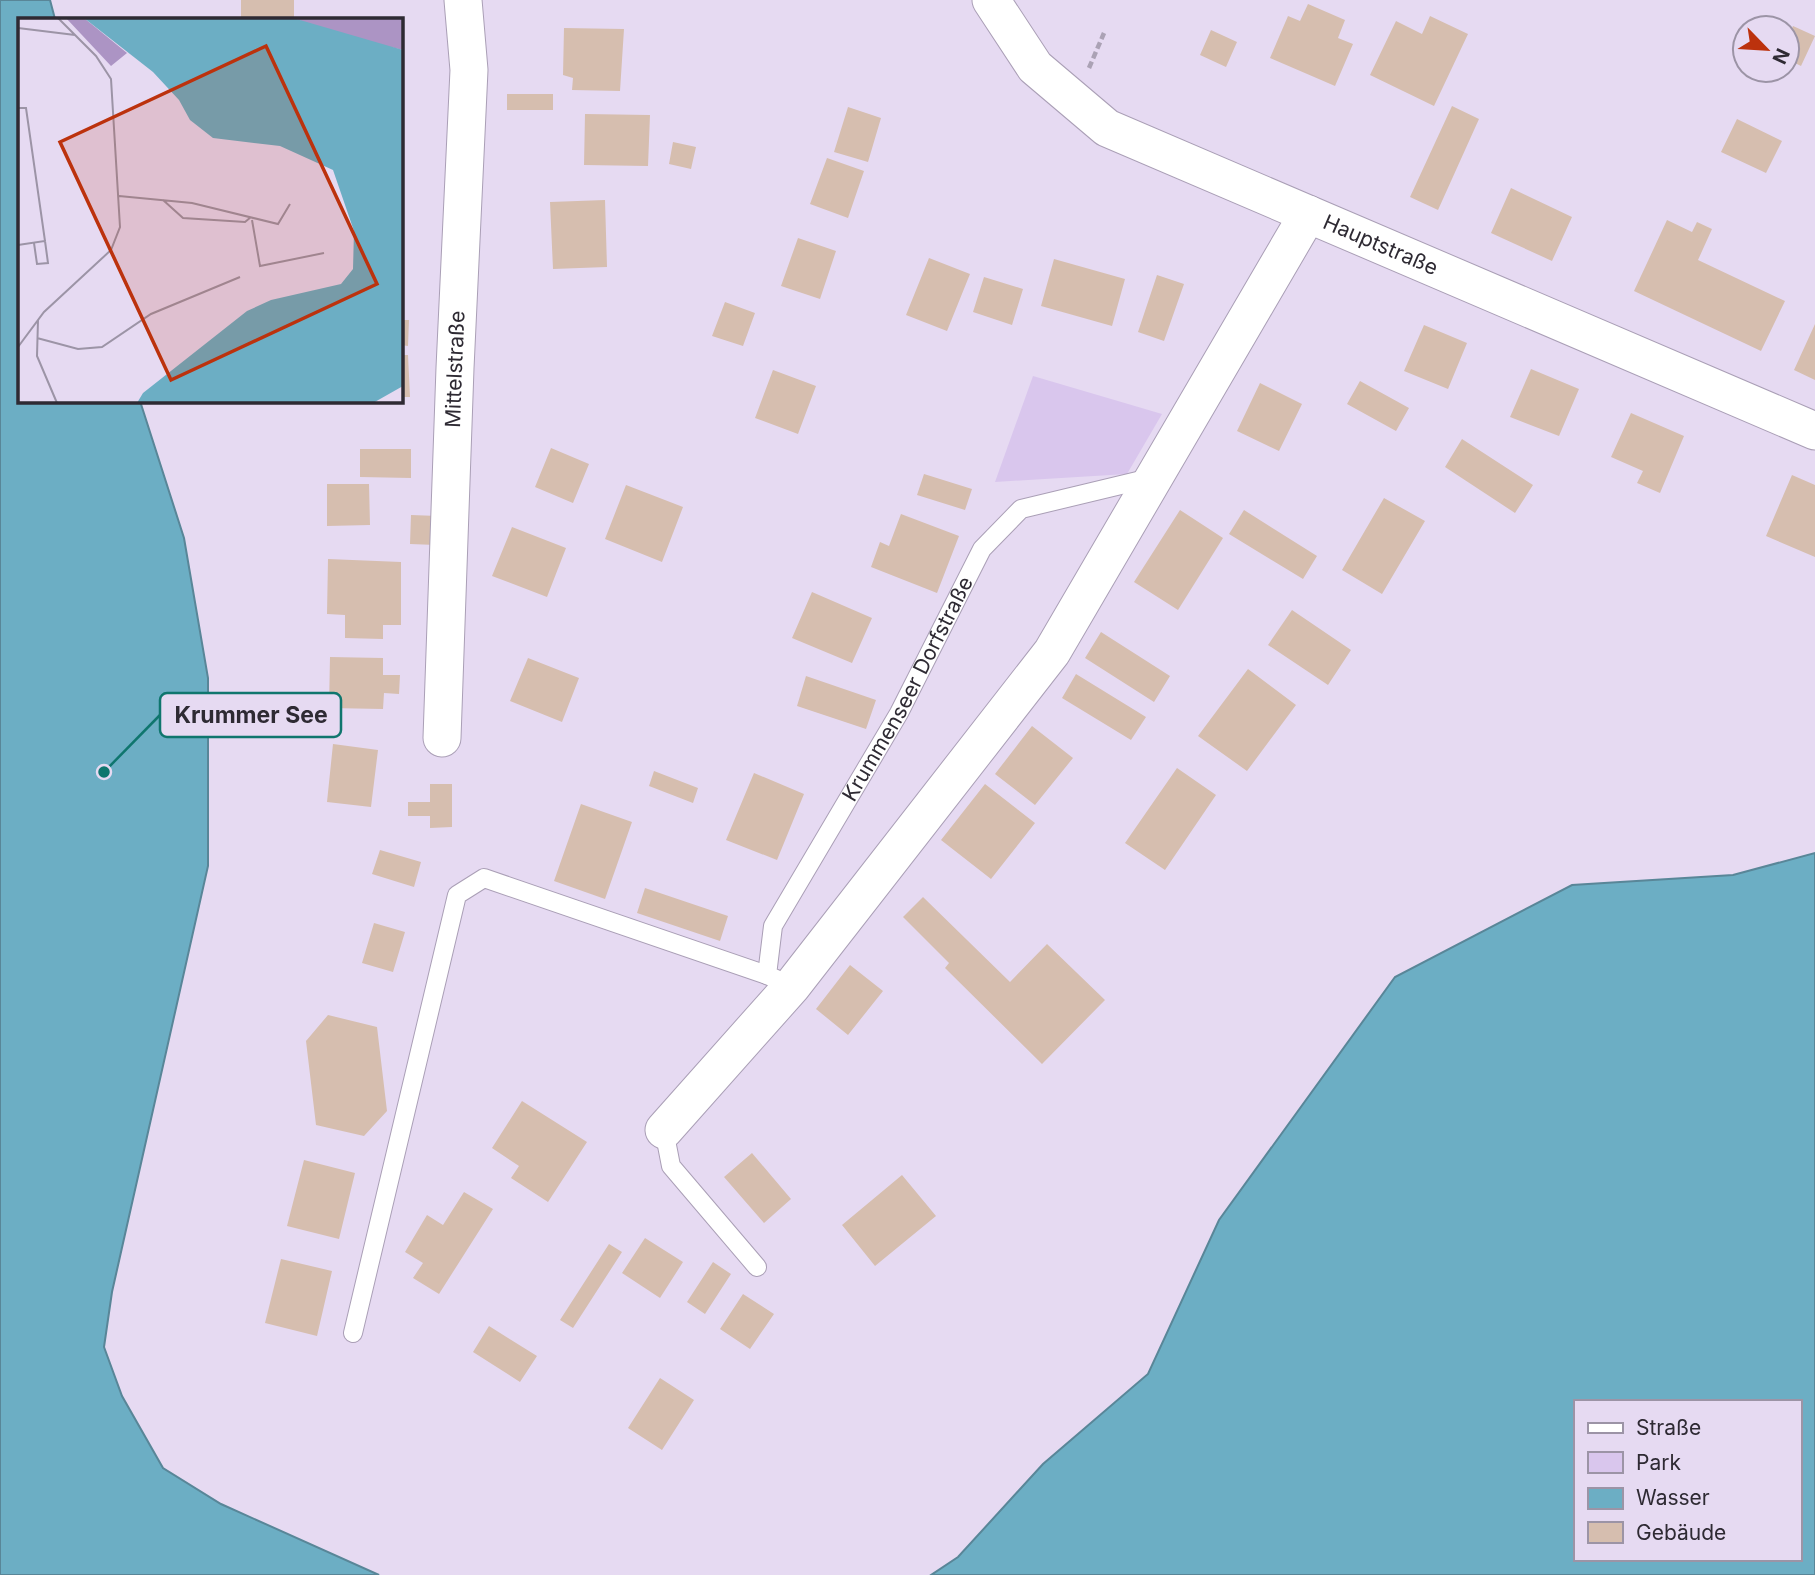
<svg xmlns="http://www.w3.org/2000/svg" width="1815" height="1575" font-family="Inter,sans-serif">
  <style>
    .green { fill: #d9c6ed }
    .water { fill: #6caec4; stroke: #598698; stroke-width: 2; fill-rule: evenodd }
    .building { fill: #d6beaf }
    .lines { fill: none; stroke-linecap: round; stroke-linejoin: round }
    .service-casing { stroke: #aa9fb6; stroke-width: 20 }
    .minor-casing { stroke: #aa9fb6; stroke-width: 39 }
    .path { stroke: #aba2b5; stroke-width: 4.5; stroke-dasharray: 7 3.5; stroke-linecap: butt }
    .service { stroke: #fff; stroke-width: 18 }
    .minor { stroke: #fff; stroke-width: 37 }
    .labels { text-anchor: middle; stroke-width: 7; stroke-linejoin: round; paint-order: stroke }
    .street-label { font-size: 21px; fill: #2e2a33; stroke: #e6daf2 }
    .inset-road { fill: none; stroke: #9c94a6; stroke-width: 2 }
    .view { fill: #bc320d; fill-opacity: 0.15; stroke: #bc320d; stroke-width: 3.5 }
    .inset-edge { fill: none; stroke: #2e2a33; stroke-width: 3.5 }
    .leader { fill: none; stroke: #0f766e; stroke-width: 2.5 }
    .callout-dot { fill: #0f766e; stroke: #e6daf2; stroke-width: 2.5 }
    .callout { fill: #e6daf2; stroke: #0f766e; stroke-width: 2.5 }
    .callout-label { font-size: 23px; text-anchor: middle; font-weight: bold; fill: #2e2a33 }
  </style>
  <rect width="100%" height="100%" fill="#e6daf2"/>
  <path class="green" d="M1033,376l129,38 -35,60 -132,8z"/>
  <path class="water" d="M0,0h50l5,19h-36v382h121l44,137 24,140v188l-96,426 -8,55 18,49 41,72 58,36 158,71h-379z
    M1815,853v722h-884l27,-18 85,-93 105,-90 71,-154 176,-243 177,-92 161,-10zM1575,1402h224v157h-224z"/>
  <path class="building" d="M241,0h53v19h-53z
    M1308,4l37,16 -7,18 15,6 -18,42 -65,-28 18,-42 12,5z
    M1430,16l38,18 -34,72 -64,-31 26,-54 26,13z
    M1793,26l22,10 -14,30 -14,-7v-20z
    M564,28l60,1 -4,62 -48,-1 1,-12 -10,-3z
    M1211,30l26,12 -11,25 -26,-12z
    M507,94h46v16h-46z
    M1452,106l27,13 -41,91 -28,-13z
    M848,107l33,11 -13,44 -34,-10z
    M585,114l65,1 -2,51 -64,-1z
    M1737,119l45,22 -16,32 -45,-21z
    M673,142l23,5 -5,22 -22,-5z
    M827,158l37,13 -16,47 -38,-14z
    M1511,188l61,29 -20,44 -61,-28z
    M605,200l2,67 -54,2 -3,-67z
    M1667,220l25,12 5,-10 15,7 -14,31 87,41 -24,50 -127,-60z
    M798,238l38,13 -16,48 -39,-13z
    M929,258l41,16 -23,57 -41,-16z
    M1054,259l71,20 -13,47 -71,-20z
    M1157,275l27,9 -20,57 -26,-9z
    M984,277l39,12 -11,36 -39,-13z
    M725,302l30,11 -12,33 -31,-10z
    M401,320h8l-1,26 -7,-1z
    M1815,324v56l-21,-10z
    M1424,325l43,18 -19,46 -44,-18z
    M401,355h7l2,42h-9z
    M1531,369l48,20 -20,47 -49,-19z
    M773,370l43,16 -18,48 -43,-16z
    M1360,381l49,27 -13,23 -49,-27z
    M1260,383l42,21 -23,47 -42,-20z
    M1631,413l53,23 -24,57 -23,-10 6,-12 -32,-14z
    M1462,439l71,46 -18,28 -70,-46z
    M551,448l38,16 -16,39 -38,-16z
    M360,449h51v29l-51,-1z
    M924,474l48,15 -7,21 -48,-15z
    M1792,475l23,10v72l-49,-21z
    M327,484h42l1,41 -43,1z
    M626,485l57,22 -21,55 -57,-23z
    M1384,498l41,23 -43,73 -40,-24z
    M1180,510l43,28 -45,72 -44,-28z
    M1244,510l73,46 -14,23 -74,-45z
    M901,514l58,22 -22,57 -66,-26 9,-25 9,4z
    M411,515l27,1 -2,29 -26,-1z
    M512,527l54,21 -19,49 -55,-21z
    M328,559l73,3v63h-18v14l-38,-1v-23l-18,-1z
    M812,592l60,26 -20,45 -60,-25z
    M1292,610l59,40 -23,35 -60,-40z
    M1101,632l69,44 -16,26 -69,-44z
    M330,657l53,1v17h17l-1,19 -15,-1 -1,16 -54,-1z
    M528,658l51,20 -17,44 -52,-21z
    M1248,669l48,36 -49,66 -49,-35z
    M1076,674l70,43 -15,23 -69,-42z
    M806,676l70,24 -10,29 -69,-23z
    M1032,726l41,32 -38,47 -40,-31z
    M333,744l45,6 -7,57 -44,-5z
    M1177,768l39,27 -51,75 -40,-27z
    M654,771l44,17 -5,15 -44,-17z
    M754,773l50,21 -27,66 -51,-20z
    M430,784h22v43l-22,1v-12h-22v-14h22z
    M985,784l50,39 -44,56 -50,-39z
    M581,804l51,18 -27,77 -51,-18z
    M380,850l41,12 -7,25 -42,-13z
    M645,888l83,28 -8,25 -83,-28z
    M923,897l87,85 37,-38 58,56 -63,64 -97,-96 4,-5 -46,-46z
    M374,923l31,9 -12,40 -31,-9z
    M850,965l33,26 -35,44 -32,-26z
    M328,1015l49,12 10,84 -23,25 -48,-11 -10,-84z
    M522,1101l65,41 -39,60 -37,-24 8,-12 -27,-18z
    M752,1153l39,46 -27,24 -40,-46z
    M304,1160l51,13 -16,66 -52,-13z
    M902,1175l34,41 -61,50 -33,-41z
    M464,1192l29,17 -54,85 -26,-16 10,-15 -18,-11 22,-37 16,10z
    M645,1238l38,24 -23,36 -38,-25z
    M609,1244l13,8 -49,76 -13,-8z
    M281,1259l51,12 -15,65 -52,-13z
    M713,1262l18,12 -26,40 -18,-12z
    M743,1294l31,20 -24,35 -30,-20z
    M489,1326l48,30 -17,26 -47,-30z
    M660,1378l34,22 -32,50 -34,-22z"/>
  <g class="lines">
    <g class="service-casing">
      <g id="service">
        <path id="s1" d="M776,979l-9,-4 6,-49 126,-213 83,-164 39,-40 129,-31"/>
        <path d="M664,1130l7,36 86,101"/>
        <path d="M353,1333l104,-438 27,-17 283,97"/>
      </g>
    </g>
    <g class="minor-casing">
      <g id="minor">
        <path id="s2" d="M991,0l44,67 72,61 708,303"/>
        <path id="s3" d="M442,738l13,-370 14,-298 -6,-70"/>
        <path d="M664,1130l128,-144 260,-334 256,-438"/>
      </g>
    </g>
    <path class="path" d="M1089,68l15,-35"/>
    <use href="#service" class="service"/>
    <use href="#minor" class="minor"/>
  </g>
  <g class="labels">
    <g class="street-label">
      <text dy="7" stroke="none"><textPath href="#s2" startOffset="472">Hauptstraße</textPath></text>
      <text dy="7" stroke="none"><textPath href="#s3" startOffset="369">Mittelstraße</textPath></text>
      <text dy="7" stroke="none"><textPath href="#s1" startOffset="332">Krummenseer Dorfstraße</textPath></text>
    </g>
  </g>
  <g transform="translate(18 18)">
    <rect width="385" height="385" fill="#e6daf2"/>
    <path d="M48,0h18l43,35 -16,13zM275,0h110v32l-64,-15z" fill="#ac94c4"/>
    <path d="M66,0h209l110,32v336l-30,17h-236l6,-10 104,-82 24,-11 70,-16 12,-15 1,-38 -21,-61 -53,-24 -67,-8 -23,-18 -11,-20 -26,-28z" fill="#6caec4"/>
    <path class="inset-road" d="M0,10l57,7M0,90h8l19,133 -27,4M101,178l73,7 86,21 12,-20M145,182l20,18 62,4 6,-5M234,202l8,46 64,-13M16,225l3,21 11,-1 -3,-22M20,302l-1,36 20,47M19,320l41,11 24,-2 49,-33 89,-37M0,329l26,-35 67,-62 9,-23 -9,-148 -15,-23 -38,-38"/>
    <path class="view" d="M248,28l111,238 -206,96 -111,-238z"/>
    <rect width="385" height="385" class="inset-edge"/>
  </g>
  <path class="leader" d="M104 772L160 715"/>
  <circle class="callout-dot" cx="104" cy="772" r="7"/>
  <rect class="callout" x="160" y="693" width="181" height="44" rx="7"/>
  <g class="callout-label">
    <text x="251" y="723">Krummer See</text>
  </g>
  <rect x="1574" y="1400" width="228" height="161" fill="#e6daf2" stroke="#9c94a6" stroke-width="2"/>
  <rect x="1588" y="1423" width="35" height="10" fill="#ffffff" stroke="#9c94a6" stroke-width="2"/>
  <text x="1636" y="1435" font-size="21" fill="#2e2a33">Straße</text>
  <rect x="1588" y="1452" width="35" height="21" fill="#d9c6ed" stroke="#9c94a6" stroke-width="2"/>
  <text x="1636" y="1470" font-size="21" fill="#2e2a33">Park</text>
  <rect x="1588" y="1488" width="35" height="21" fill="#6caec4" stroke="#9c94a6" stroke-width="2"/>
  <text x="1636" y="1505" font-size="21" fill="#2e2a33">Wasser</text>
  <rect x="1588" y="1522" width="35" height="21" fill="#d6beaf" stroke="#9c94a6" stroke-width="2"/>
  <text x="1636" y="1540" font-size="21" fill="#2e2a33">Gebäude</text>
  <g transform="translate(1766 49) rotate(115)"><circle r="33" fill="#e6daf2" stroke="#9c94a6" stroke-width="2"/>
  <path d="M0-5L12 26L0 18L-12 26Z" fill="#bc320d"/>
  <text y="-10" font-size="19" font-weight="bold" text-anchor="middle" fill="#2e2a33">N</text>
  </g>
</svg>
